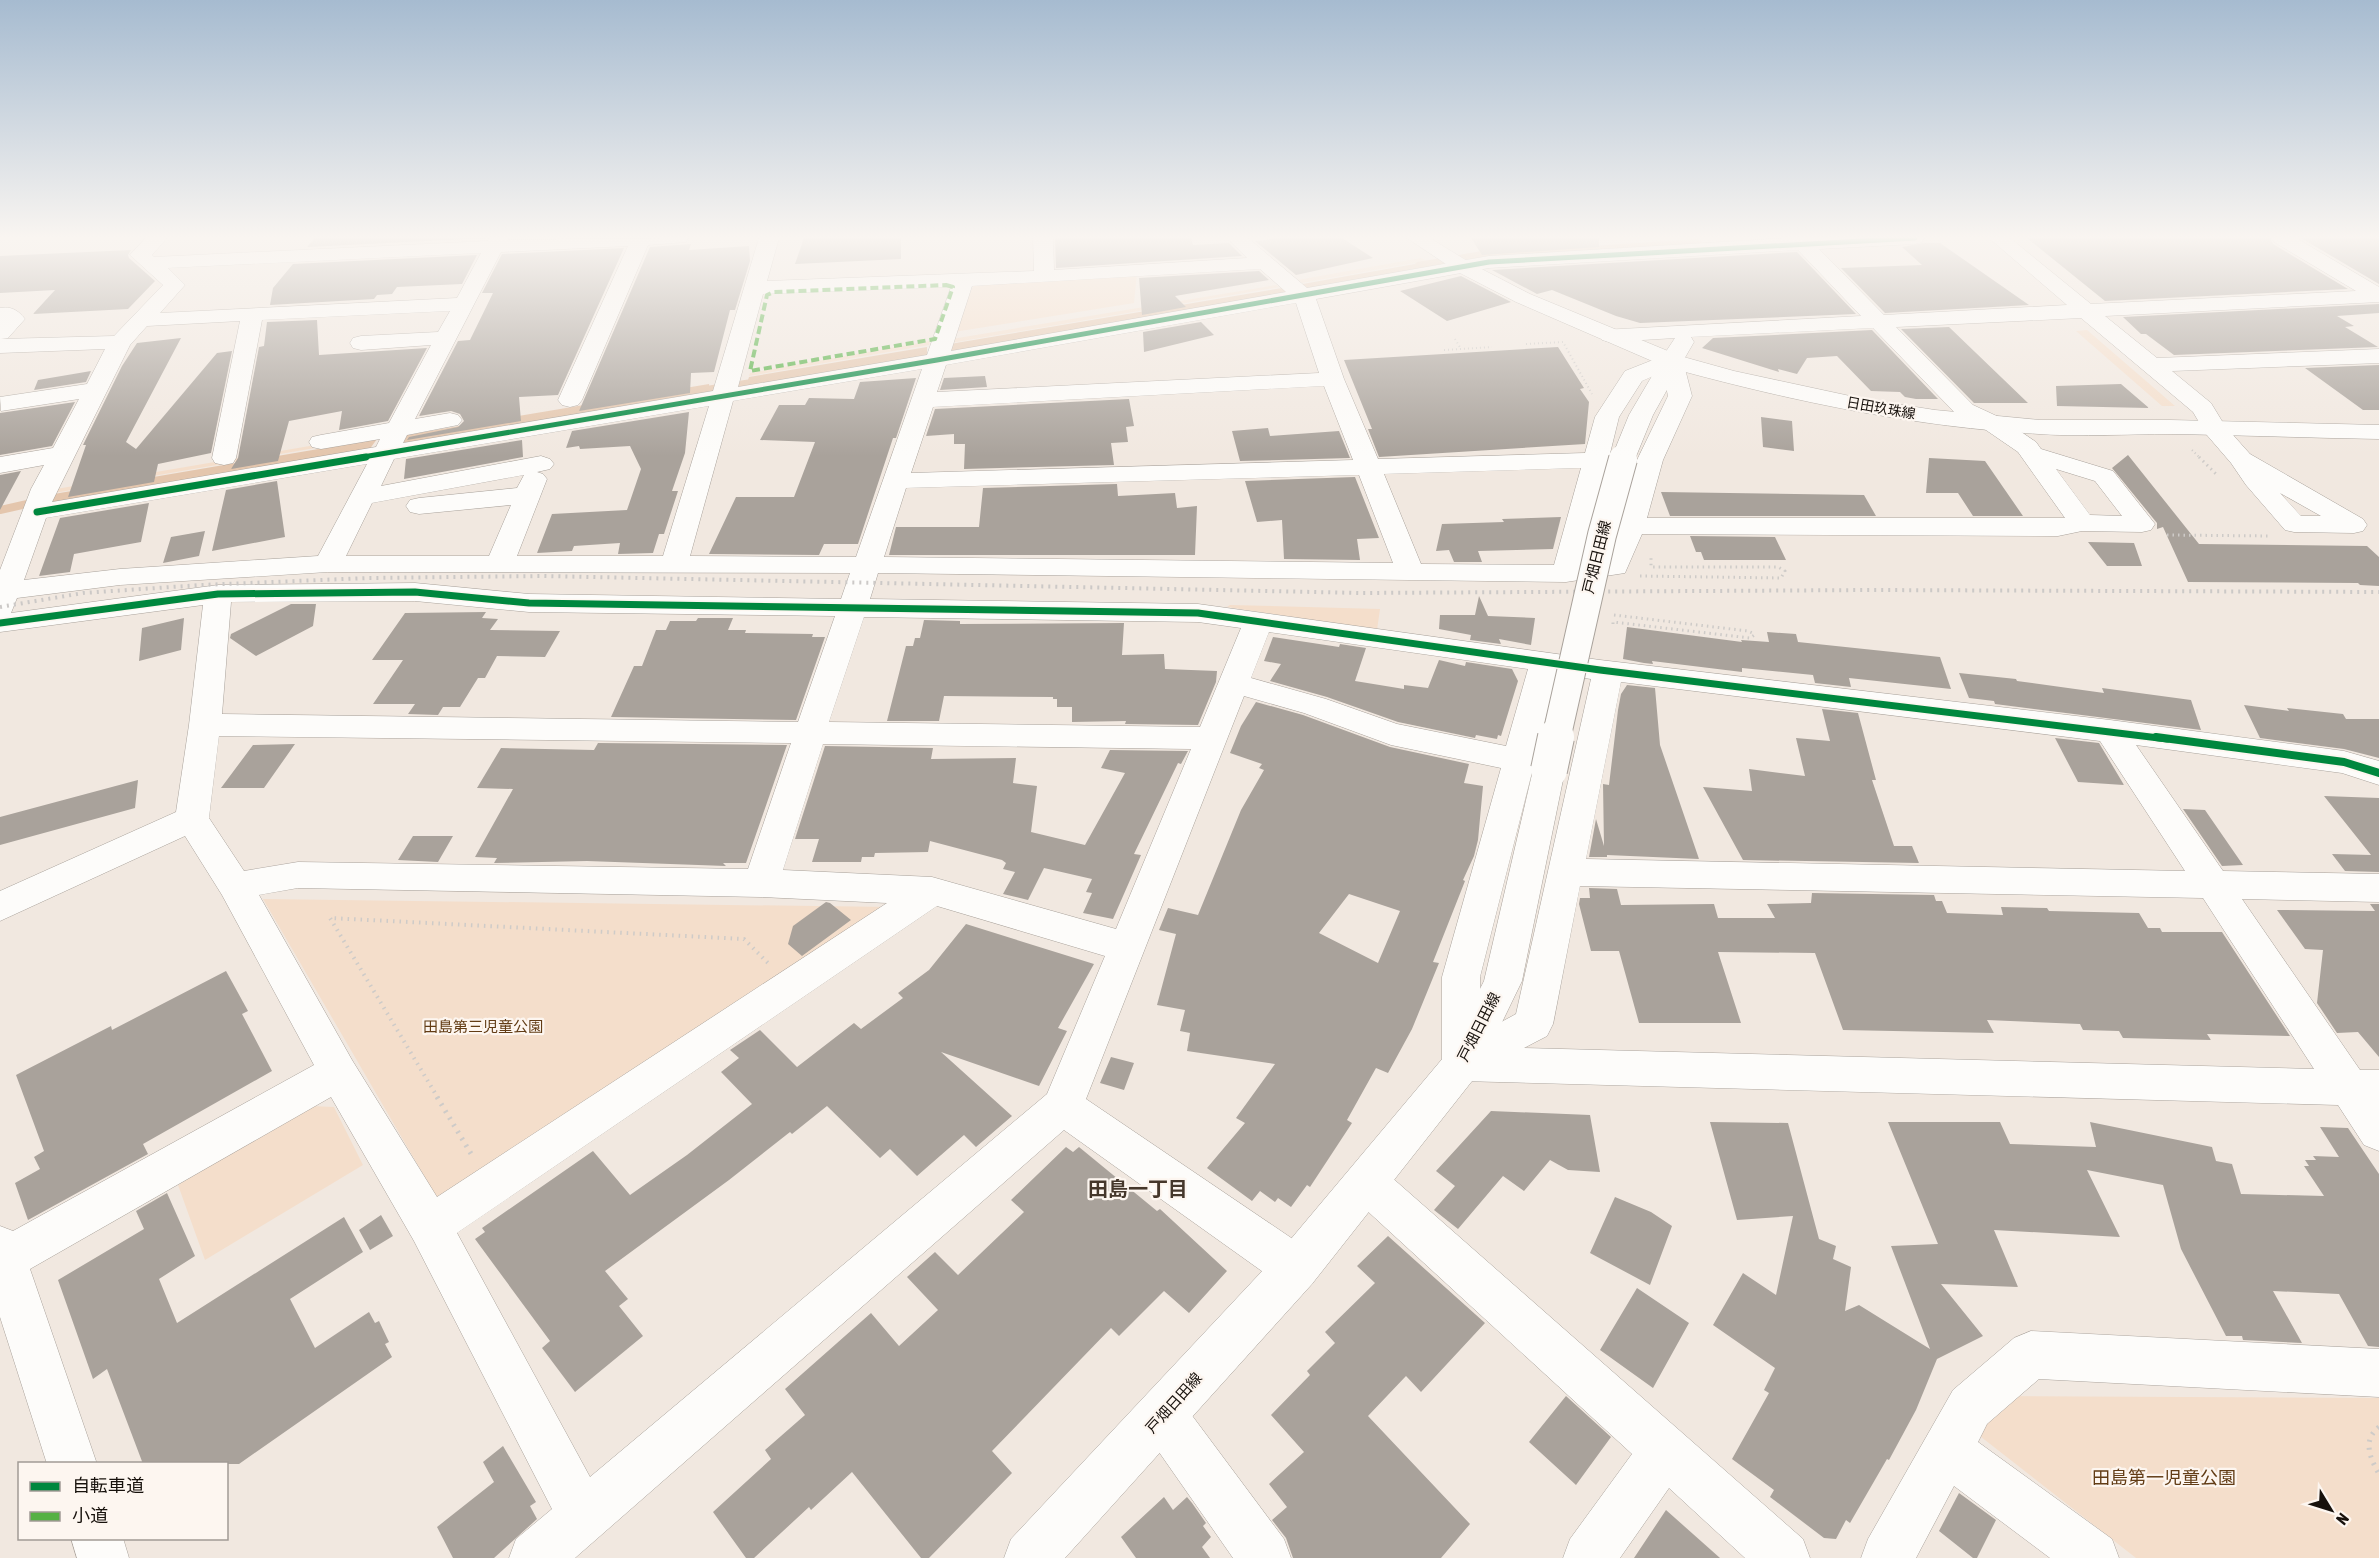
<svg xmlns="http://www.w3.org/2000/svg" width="2379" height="1558" font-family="'Asap Condensed','Noto Sans JP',sans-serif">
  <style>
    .green { fill: #f4decb }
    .water { fill: #e4c6ad }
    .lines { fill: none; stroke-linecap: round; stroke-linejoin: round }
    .stream-far1 { stroke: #e4c6ad; stroke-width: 6 }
    .stream { stroke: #e4c6ad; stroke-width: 8 }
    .building { fill: #a9a29b; fill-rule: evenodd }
    .minor-casing { stroke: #a9a29b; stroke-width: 1 }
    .major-casing { stroke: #a9a29b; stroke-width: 1 }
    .path-far3 { stroke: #cecbc8; stroke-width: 2; stroke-dasharray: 1 3; stroke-linecap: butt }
    .path-far2 { stroke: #cecbc8; stroke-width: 3; stroke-dasharray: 1.5 4; stroke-linecap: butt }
    .path-far1 { stroke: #cecbc8; stroke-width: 4; stroke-dasharray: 1.5 5; stroke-linecap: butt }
    .path { stroke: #cecbc8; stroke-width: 5; stroke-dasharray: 2 6; stroke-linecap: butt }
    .minor { fill: #fdfcfa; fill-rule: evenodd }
    .major { fill: #fdfcfa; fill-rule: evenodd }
    .rail { stroke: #ccc9c7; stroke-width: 4; stroke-dasharray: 2 5; stroke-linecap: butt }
    .major-bridge-far1-casing { stroke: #a9a29b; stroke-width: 30; stroke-linecap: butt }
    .major-bridge-casing { stroke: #a9a29b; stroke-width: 38; stroke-linecap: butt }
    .major-bridge-far1 { stroke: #fdfcfa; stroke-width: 28 }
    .major-bridge { stroke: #fdfcfa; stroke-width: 36 }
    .quiet { stroke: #55b144; stroke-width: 4; stroke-dasharray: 8 4; stroke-linecap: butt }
    .cycleway-far2-casing { stroke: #fdf6f0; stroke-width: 8 }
    .cycleway-far1-casing { stroke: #fdf6f0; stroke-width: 10 }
    .cycleway-casing { stroke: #fdf6f0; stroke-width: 12 }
    .cycleway-far2 { stroke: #00873e; stroke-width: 5 }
    .cycleway-far1 { stroke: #00873e; stroke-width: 7 }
    .cycleway { stroke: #00873e; stroke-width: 8 }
    .labels { text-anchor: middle; stroke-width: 4.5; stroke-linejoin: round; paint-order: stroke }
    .far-street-label { font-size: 14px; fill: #17110c; stroke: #fdf6f0 }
    .street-label { font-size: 15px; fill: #17110c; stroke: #fdf6f0 }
    .park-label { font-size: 15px; fill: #623c15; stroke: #fdf6f0 }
    .near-park-label { font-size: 18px; fill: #623c15; stroke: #fdf6f0 }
    .near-neighbourhood-label { font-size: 20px; font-weight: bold; fill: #45372b; stroke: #fdf6f0 }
  </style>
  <rect width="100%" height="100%" fill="#f1e8e0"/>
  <path class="green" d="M1421,258l5,3 -130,23 -4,-3z
    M1137,273l-3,30 -180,29 20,-48z
    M1276,285l4,2 -329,56 1,-4z
    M2087,330l88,76h-13l-86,-75z
    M930,341l-1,4 -180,31 1,-3z
    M380,434l-1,3 -325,56 2,-4z
    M1230,605l150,4 -3,21 -150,-23z
    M263,899l628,8 -450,298z
    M310,1106l24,1 29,58 -158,95 -27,-75z
    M1989,1396l390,2v160h-243l-160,-125z"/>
  <path class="water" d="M1698,239l7,7 -228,13 -10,-5z
    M1426,262l11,6 -130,23 -10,-6z
    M1282,288l6,5 -339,60 1,-9z
    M927,347v8l-181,31 3,-9z
    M709,384l1,9 -308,51 4,-9z
    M377,439l-8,11 -320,55 5,-11z"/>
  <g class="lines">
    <path class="stream-far1" d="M1418,265l64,-11
      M700,390l58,-9"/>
    <path class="stream" d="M0,510l36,-8"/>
  </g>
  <path class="building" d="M315,238h172l-180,9z
    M804,238h97v21l-106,5z
    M1055,238h136l2,7 36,-2 13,13 -186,12z
    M1279,238h63l31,20 -77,17 -41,-34z
    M1471,238h128v9l-117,8z
    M2027,238h243l3,6 75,45 -243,12z
    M2301,238h78v46z
    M1924,243h16l89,62 -144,8 -44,-45 81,-3 -20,-18z
    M691,244l-2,6 60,-4 1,15 -15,49h-5l-16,62 -23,1 -1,20 -111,18 71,-164z
    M624,248l-66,147 -39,2 2,24 -114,19 2,-3 49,-10 6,-6 -4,-7 -9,-3 -32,5 39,-75 12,-1 23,-47h-11l20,-39z
    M131,250l-3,5 1,3 26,23 -27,28 -95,5 22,-24 -55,3v-37z
    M1797,252l59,62 -216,9 -24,-7 -64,-26 -15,4 -45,-24z
    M477,255l-15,29 -65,3 -5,7 -15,1 -3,4 -104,6 3,-17 20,-24z
    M1259,271l10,9 -94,16 11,11 -44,8 -3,-37z
    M1461,276l50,26 -64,19 -47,-30z
    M2379,304v9l-42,3 17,10 -9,1 33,20 -204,8 -28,-21h-5l-18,-17z
    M317,320l2,35 108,-7 -39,73 -49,9 3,-19 -53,10 -11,40 -47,8 7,-11 21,-111 5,-1 3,-24z
    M1201,322l13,13 -70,17 -1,-20z
    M1949,327l79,76h-54l-73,-74z
    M1872,330l66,69h-22l-11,-2 -5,-5 -29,-1 -34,-35 -30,2 -10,16 -19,-5 1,3 -77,-24 11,-10z
    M181,338l-55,104 10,7 81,-96 15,-2 -21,102 -53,11 -4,18 -86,15 18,-52h-3l39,-79 15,-23z
    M1558,347l26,41 -4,1 9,13 -4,42 -206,13 -11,-28h4l-28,-69z
    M2379,365v45h-16l-58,-42z
    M91,371l-5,11 -52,8 4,-10z
    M985,376l2,11 -47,3 4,-12z
    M916,378l-20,60h-3l-35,106h-34l-5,11 -110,-1 27,-57h58l21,-55 -55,-2 19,-35h26l4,-7 45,1 6,-17z
    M2121,384l28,24 -92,-2 -1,-20z
    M1129,399l5,27 -8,1 2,15 -17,1 3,22 -150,4 1,-25h-11v-10l-28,2 9,-27z
    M75,402l-23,44 -52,9v-42z
    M689,412l-4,41 -13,38h6l-14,43h-5l-6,19 -35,1 2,-11 -46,3 -2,5 -35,2 15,-39 75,-4 14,-41 -11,-23 -50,3 -1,-3 -13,2 6,-17z
    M1761,417l31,4 2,30 -31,-4z
    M1268,428l2,8 69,-5 11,27 -110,3 -8,-30z
    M522,440l1,17 -119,22 2,-20z
    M2128,455l71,89 168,2 12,11v29l-19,-1 -2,-2 -170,-1 -25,-55 -6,2v-6l-45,-55z
    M1929,458l56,3 38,55h-50l-15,-23h-32z
    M21,471l-21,39v-35z
    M1355,477l24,61 -22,1 3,21 -76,-1 -2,-39 -25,2 -12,-41z
    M277,481l8,56 -73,14 14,-61z
    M1117,484l1,12 57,-3 2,15 20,-2 -2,49h-306l7,-28h83l4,-39z
    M1661,492l203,3 12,21h-206z
    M149,503l-8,39 -67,12 -4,18 -31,4 21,-58z
    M1561,517l-8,32 -75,2 4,11h-28l-5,-12 -13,1 6,-27 62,-2 -2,-3z
    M205,531l-6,25 -36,7 8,-26z
    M1690,536l85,1 11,23h-82l-3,-8h-5z
    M2088,542l46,1 8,23h-35z
    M1479,596l9,20 47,2 -4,27 -32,-6 2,5 -31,-4 1,-5 -32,-6 1,-14h35z
    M291,604h25l-3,22 -57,30 -26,-18 1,-4z
    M486,612l-4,6 16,1 -8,11 70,1 -15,26 -48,-1 -12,22h-7l-18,29h-17l-5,8 -30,-1 7,-10h-42l30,-44h-31l33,-47z
    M184,618l-3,32 -42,11 3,-33z
    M698,618h35l-5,12h18l-1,3 68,1 -1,3h13l-29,83 -185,-3 23,-51h8l14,-36h10l4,-9h26z
    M924,620l36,1v3l164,-1 -2,32 42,-1 1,15 52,2 -1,11 -18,43 -73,-1 1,-3 -54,1v-15h-15v-8h-4v-2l-109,-1 -5,25h-52l19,-75h7l2,-8h5z
    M1627,627l115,15 -1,-2 28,2 -2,-10 29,2 2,8 142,15 11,32 -102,-11 2,9 -36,-4 -2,-8 -71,-7v4l-90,-11 1,3 -9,-1 -21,-4z
    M1273,637l66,10 1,-3 26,4 -11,33 49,8v-4l24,3 11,-28 26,6 1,-4 46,7 6,12 -17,55 -3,-1 -1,4 -21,-4 -1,3 -77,-16 -71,-25 -57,-16 11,-17 -17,-3z
    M1959,673l57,6 1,2 87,12 -2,-5 89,12 10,30 -206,-26 -1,-3 -25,-3z
    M1627,685l28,3 5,57 39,114 -92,-4v2h-18l7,-38 8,27 -1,-62 6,1 9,-75 3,-16z
    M1256,702l47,13 87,32 79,17 -5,19 19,3 -5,54 -4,16 -11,24 2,1 -32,81 6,1 -27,66 -24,44 -12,-5 -29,52 5,3 -42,64 -3,-2 -16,22 -13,-9 -3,4 -15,-11 -8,10 -45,-33 38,-45 -9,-5 39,-54 -88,-13 3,-18 -10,-2 5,-21 -28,-5 19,-71 -17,-4 9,-22 30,7 43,-105 23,-40 -5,-2 3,-4 -32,-11 11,-27zM1349,894l51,17 -22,52 -59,-30z
    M2244,705l45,6 -2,-3 56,6 3,5h33v39l-35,-9 -84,-11z
    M1822,709l36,4 18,67h-4l22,66h18l7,17 -176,-3 -40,-73 49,4 -3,-22 56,7 -9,-38 34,3z
    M2055,738l44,5 25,42 -46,-3z
    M598,743l189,2 -41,118h-23l3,3 -139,-5 -93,2 3,-5 -22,-1 38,-68 -36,-1 24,-40 93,2z
    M295,744l-31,44h-43l32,-43z
    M825,746l108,2 -2,11 85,-1 -3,25 24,3 -6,46 54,13 40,-72 -24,-5 9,-18 78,1 -7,13 -3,-1 -44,91 7,1 -28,64 -30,-6 9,-20 -6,-1 6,-13 -48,-11 -16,32 -25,-6 12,-22 -12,-3 3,-6 -4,-3 -72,-19 -2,11 -53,1 -1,4h-12l-1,5h-49l7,-23h-24z
    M138,780l-3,28 -135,37v-28z
    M2324,796l55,2v74l-34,-1 -13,-17 39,1z
    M2183,809l22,1 38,55 -21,1z
    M413,836h40l-15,26 -40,-2z
    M1589,888l28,1 4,16 93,-1 4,14h57l-8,-14 44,-1 1,-10 122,2 2,6h6l5,12 56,2 -2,-8 46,1 2,3 90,2 9,15h12l2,4h60l68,104 -83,-2 4,6 -88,-2 -4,-7 -36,-1 -3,-6 -93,-4 7,13 -151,-3 -28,-77 -97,-1 23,71h-102l-20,-72h-28l-12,-47 1,-6h10z
    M826,902l4,1 21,17 -49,36 -14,-12 5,-18z
    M2370,904h9v153l-21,-25 -21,1 -20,-30 6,-53 -18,-1 -28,-39 98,1z
    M966,924l128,40 -36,64 9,3 -28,55 -98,-34 71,64 -36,31 -12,-12 -47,41 -27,-27 -10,9 -53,-52 -35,28 -2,-2 -61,48 -124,91 23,28 -9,7 24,30 -68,56 -33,-44 8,-7 -75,-102 10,-7 -3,-4 111,-77 37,44 57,-40 65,-51 -31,-32 18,-14 -9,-8 30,-20 37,37 57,-44 7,6 42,-31 -5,-5 31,-23z
    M226,971l22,40 -6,3 30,57 -129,73 5,10 -120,66 -13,-37 25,-14 -6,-12 10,-6 -28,-76 95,-49 1,4z
    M1111,1057l23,6 -10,27 -24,-7z
    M1491,1111l99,4 10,57 -32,-2 -18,-10 -26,31 -21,-15 -45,53 -24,-19 21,-24 -19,-15z
    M1710,1122l78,1 31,116 17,7 -3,13 18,8 -6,44 14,-6 71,44 -39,-103 47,-2 -50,-122h112l10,22 86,3 -6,-25 122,25 4,14 16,3 9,30 83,2 -20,-30h5l-4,-6h11l-3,-4 26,1 -19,-30 28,1 31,46v173l-11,-1 -29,-52 -66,-3 29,52 -59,-3 -1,-4h-16l-45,-87 -18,-64 -76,-15 33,67 -126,-7 24,57 -77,-3 42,52 -46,23 -21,51 -27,50 -2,-1 -37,64 -4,-3 -10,19 -12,-1 -54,-41 4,-7 -42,-31 37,-66 -5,-3 11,-22 -62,-43 30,-52 33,22 17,-79 -56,4z
    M1066,1147l7,5 6,-5 78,64 3,-2 67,62 -38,42 -25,-22 -45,45 -8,-8 -119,123 20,22 -83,85h-8l-69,-86 -41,38 -2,-3 -55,51h-8l-33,-46 58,-53 -6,-9 40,-35 -20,-26 86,-76 28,33 39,-36 -31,-33 28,-25 23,23 66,-63 -13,-12z
    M167,1193l28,63 -36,23 18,44 167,-106 19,35 -73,47 25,49 54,-36 6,11 4,-2 10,21 -4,2 7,13 -153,107h-96l-36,-95 -14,10 -35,-99 86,-51 -8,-18z
    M1615,1197l36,15 21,14 -22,59 -60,-32z
    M381,1215l12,21 -23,14 -11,-20z
    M1388,1236l97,87 -64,69 -15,-16 -38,40 102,108 -29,34h-148l-7,-20 -14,-18 15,-13 -18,-23 35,-32 -33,-37 39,-40 -3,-4 28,-28 -10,-11 50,-49 -18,-17z
    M1637,1288l52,35 -36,65 -53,-38z
    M1566,1396l45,41 -35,48 -47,-43z
    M503,1446l33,56 -6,4 7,13 -43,39h-41l-16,-31 57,-45 -11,-20z
    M1959,1493l37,27 -19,38h-4l-34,-27z
    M1164,1497l9,13 14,-13 5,6 14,20 -3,3 8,11 -9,10 8,11h-74l-15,-21z
    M1666,1510l54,48h-86z"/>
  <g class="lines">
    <g class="minor-casing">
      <path id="minor" d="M146,238h21l-15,17 2,2 334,-16 1,-3h20l-1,2 180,-2 -2,4 -38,3 -66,155 -4,5 -8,2 -8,-2 -4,-5 70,-154 -127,6 -86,167 35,-6 8,2 4,5 -4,5 -51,10 -4,8 310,-52 46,-153h20l-12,43 267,-10 -1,-33h20l1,32 193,-12 -20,-20h21l59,50 182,-32 299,-18h136l-2,4 -7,2 -96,5 65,66 183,-10 -78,-67h21l81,66 265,-13 -82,-49 -2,-4h24l83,49v15l-274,14 52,42 222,-9v14l-207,8 39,32 14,23 25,28 113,65 4,6 -4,6 -9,2 -60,-1 -9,-2 -39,-45 -15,-22 -25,-29 -13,-22 -112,-94 -185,9 77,78 28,13 35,24 5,7 72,22 42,53 -4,6 -9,2 -60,-1 -24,5 -416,-2 -17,39 -59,9 -688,-9 -8,26 328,5 402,56 510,60 234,31 35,10v24l-37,-12 -206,-28 87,126 156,3v28l-137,-3 118,171h19v81l-15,-6 -26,-40 -876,-24 -14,-5 -6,-12v-87l59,-209 -110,-23 -87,-32 -60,-17 -158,403 226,153 7,16 -7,16 -16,6 -16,-6 -216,-154 -489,428h-66l7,-19 36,-30 -138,-268 -83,-144 -301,172 67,195h-50l-47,-147v-91l13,5 301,-166 -92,-170 -37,-59 -185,85v-30l176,-79 13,-87 14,-120 -203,27v-62l31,-81 13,-24 -44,8v-16l53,-9 26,-49 -78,12 -1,-14 87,-13 18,-35 -105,4v-45c11,-2 18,2 25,11l-17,19 -7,1 113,-3 49,-51 -33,-30zM1798,250l63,66 -259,14 -3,5 3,5 8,2 65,-4 -12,18 -38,15 -30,46 -10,36 -207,6 -34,-80 -28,-80 173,-31zM481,253l-24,45 -297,15 25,-28 -17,-17zM1260,269l26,23 -335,59 21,-65zM951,287l-24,68 -189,32 25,-93zM1296,303l23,70 -382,19 9,-27zM450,311l-12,21 -77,4 -8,2 -3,5 3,5 8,2 70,-5 -42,78 -68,12 -9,2 -3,5 3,5 9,2 59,-10 -4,8 -324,55 78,-157 17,-19 93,-5 -28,137 3,5 9,2 9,-2 3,-5 26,-138zM1873,328l84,87 26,13 35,24 47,66h-418l16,-58 29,-64 -9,-35 11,-19 -3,-5zM922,369l-66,188 -166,-1 43,-155zM1663,372l5,24 -31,64 -18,66 -15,34 -21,3 36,-146 23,-36zM1324,386l29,74 -442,13 22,-66zM709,406l-46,150h-146l30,-77 -4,-5 -6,-2 13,-3 4,-5 -4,-5 -9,-3 -160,30 13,-27zM367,464l-49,92 -198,13 -96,11 22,-62zM1581,468l-27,97 -133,-1 -37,-90zM2056,469l39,12 27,35 -32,-1zM524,475l-7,13 -98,10 -9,2 -4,6 4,6 9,2 92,-9 -22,51h-143l26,-53zM1359,475l34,88 -509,-6 22,-69zM2280,493l41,23h-20zM328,572l522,1 -9,26 -312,-5 -114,-11 -197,2 -207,28 6,-15 103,-13zM415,601l114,11 306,4 -37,106 -576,-8 9,-112zM864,617l334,5 43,6 -41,99 -371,-5zM1269,632l259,37 -22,77 -109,-22 -71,-25 -75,-21zM1557,674l34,5 -75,335 -35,19 -1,-56zM1621,682l479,59 85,130 -599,-12zM219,736l572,7 -43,126 -450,-7 -54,9 -35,-53zM823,744l368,5 -75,180 -184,-52 -149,-7zM1580,886l623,12 111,171 -790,-21 23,-12 6,-12zM298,888l463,9 126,6 -450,294 -85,-137 -93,-165zM937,906l168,50 -58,138 -457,383 -133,-244z
        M1366,1162l15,6 422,371 7,19h-65l-76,-70 -49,70h-57l7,-19 62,-85 -281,-258 -7,-14 7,-14z
        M2031,1331l348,18v48l-340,-18 -52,45 -9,18 134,97 7,19h-69l-96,-72 -38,72h-55l7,-19 85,-149 61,-52z
        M1162,1391l17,7 105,141 7,19h-58l-88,-126 -7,-17 7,-17z
        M71,1538h52l6,20h-52z"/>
    </g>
    <g class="major-casing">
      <path id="major" d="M1407,238h23l42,26 58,30 150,62 54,15 130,28 71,11 105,10h130l209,5v14c-69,-1 -139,-4 -208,-5 -44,0 -88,3 -132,0 -122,-7 -243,-32 -361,-64l-25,45 -18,44 -3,5 -9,2 -9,-2 -3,-5 18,-44 30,-51 -143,-62 -58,-30z
        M1549,758l12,4 4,8 -43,211 -46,95 -164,208 -247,274h-61l7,-19 269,-287 168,-200 36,-71 49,-211 4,-8z"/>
    </g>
    <path class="path-far3" d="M1455,339l6,10
      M1526,344l37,-2 29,52
      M1444,350l48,-3
      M2192,450l8,8"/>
    <path class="path-far2" d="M2199,457l19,19
      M2167,535l103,1
      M1640,576l141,2 4,-7 -7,-4h-127v-11
      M1614,615l134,16 7,3
      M1613,624v-2l137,16 6,-4"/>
    <path class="path-far1" d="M438,1098l-108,-180 414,21 25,25"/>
    <path class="path" d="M437,1097l36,60
      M2379,1427c-17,13 -9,31 0,47"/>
    <use href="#minor" class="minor"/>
    <use href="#major" class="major"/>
    <path class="rail" d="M0,607l83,-14 118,-8 167,-7 176,-2 818,17 509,-3 508,2"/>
    <g class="major-bridge-far1-casing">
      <path id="major-bridge-far1" d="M1556,739l46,-204 21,-76"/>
    </g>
    <g class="major-bridge-casing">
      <path id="major-bridge" d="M1549,770l7,-33"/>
    </g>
    <use href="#major-bridge-far1" class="major-bridge-far1"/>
    <use href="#major-bridge" class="major-bridge"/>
    <path class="quiet" d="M946,285l7,2 -18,52 -185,32 17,-76 7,-3z"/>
    <g class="cycleway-far2-casing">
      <path id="cycleway-far2" d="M357,458l580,-98 552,-98 426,-24"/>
    </g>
    <g class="cycleway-far1-casing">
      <path id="cycleway-far1" d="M37,512l329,-55
        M0,623l218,-29 197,-2 114,11 669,10 402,57 567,69"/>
    </g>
    <g class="cycleway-casing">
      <path id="cycleway" d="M2156,737l188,25 35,11"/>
    </g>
    <use href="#cycleway-far2" class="cycleway-far2"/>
    <use href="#cycleway-far1" class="cycleway-far1"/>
    <use href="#cycleway" class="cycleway"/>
  </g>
  <linearGradient id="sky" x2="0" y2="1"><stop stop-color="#a6bbd0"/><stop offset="0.52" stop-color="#f9f5f1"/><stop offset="1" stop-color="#f9f5f1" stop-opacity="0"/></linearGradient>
  <rect width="2379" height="456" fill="url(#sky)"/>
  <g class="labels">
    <g class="far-street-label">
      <text transform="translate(1881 408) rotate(10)" y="5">日田玖珠線</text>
    </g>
    <g class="street-label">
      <text transform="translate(1597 557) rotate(-76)" y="5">戸畑日田線</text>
      <text transform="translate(1479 1027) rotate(-63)" y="5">戸畑日田線</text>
      <text transform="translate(1174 1403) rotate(-48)" y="5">戸畑日田線</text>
    </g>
    <g class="park-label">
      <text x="483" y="1032">田島第三児童公園</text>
    </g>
    <g class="near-park-label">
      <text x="2164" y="1484">田島第一児童公園</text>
    </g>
    <g class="near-neighbourhood-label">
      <text x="1138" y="1196">田島一丁目</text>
    </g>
  </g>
  <rect x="18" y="1462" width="210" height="78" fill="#fdf6f0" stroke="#a19a95" stroke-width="1.5"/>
  <rect x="30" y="1482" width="30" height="9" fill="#00873e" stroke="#a19a95" stroke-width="1.5"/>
  <text x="72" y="1492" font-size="18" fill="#17110c">自転車道</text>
  <rect x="30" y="1512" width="30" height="9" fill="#55b144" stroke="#a19a95" stroke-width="1.5"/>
  <text x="72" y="1522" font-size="18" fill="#17110c">小道</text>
  <g transform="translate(2331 1510) rotate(128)" stroke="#fdf6f0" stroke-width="4.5" paint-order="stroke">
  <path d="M0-4.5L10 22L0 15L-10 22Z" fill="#17110c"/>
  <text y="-9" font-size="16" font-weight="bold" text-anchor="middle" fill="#17110c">N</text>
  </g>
</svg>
